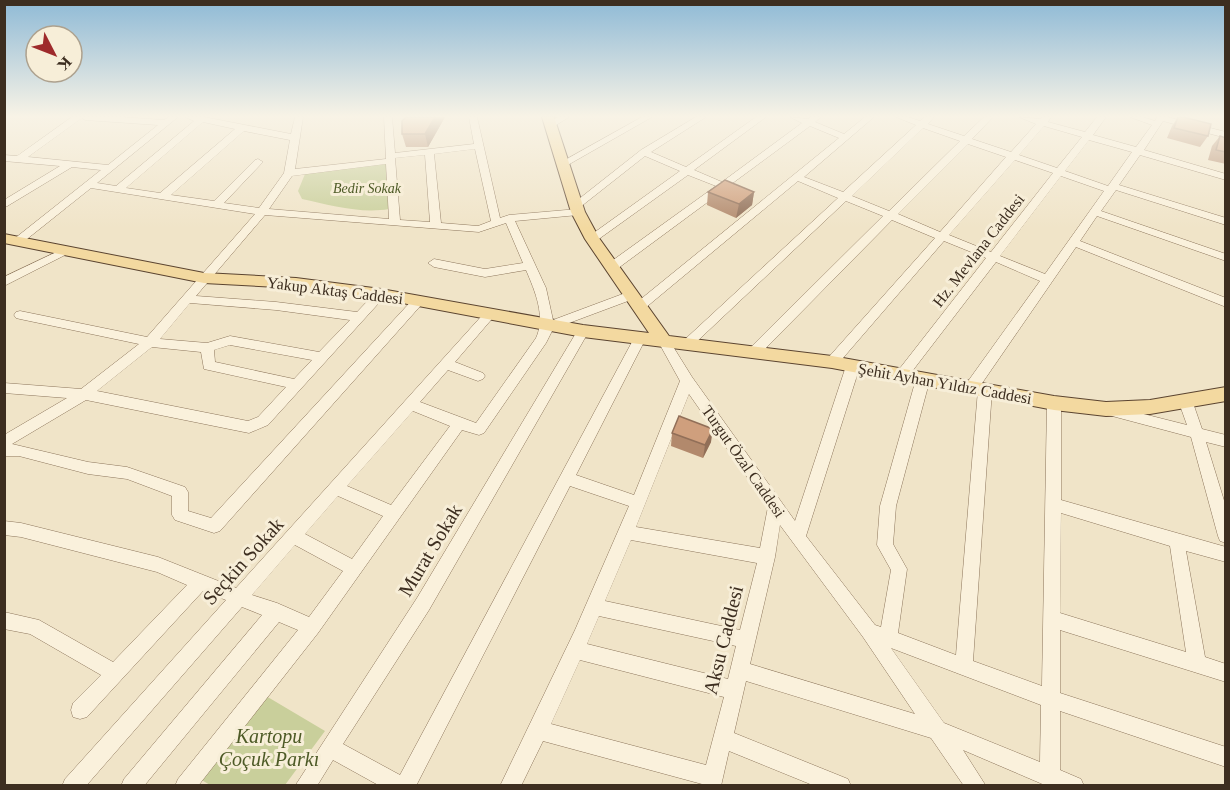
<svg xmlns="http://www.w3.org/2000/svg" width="1230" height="790" font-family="'Times New Roman',serif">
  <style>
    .green { fill: #c9cf9b }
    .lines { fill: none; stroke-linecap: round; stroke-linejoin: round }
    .minor-casing { stroke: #8d765c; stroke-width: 1 }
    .major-casing { stroke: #5b4430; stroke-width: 2 }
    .minor { fill: #faf1dc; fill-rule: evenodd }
    .major { fill: #f3d9a0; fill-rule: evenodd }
    .wall { fill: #b2896c }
    .shaded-wall { fill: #916f58 }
    .building { fill: #cf9f7d; stroke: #916f58; stroke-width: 1.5 }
    .labels { text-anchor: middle; stroke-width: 6; stroke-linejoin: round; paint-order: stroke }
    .far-park-label { font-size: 14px; font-style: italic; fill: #4d5a26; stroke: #f7eed8 }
    .street-label { font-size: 16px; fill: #3d2e20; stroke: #f7eed8 }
    .near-street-label { font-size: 20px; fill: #3d2e20; stroke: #f7eed8 }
    .near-park-label { font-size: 20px; font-style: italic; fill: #4d5a26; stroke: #f7eed8 }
  </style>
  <rect width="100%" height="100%" fill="#f0e4c8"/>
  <path class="green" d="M388,163l1,46c-28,5 -60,-4 -87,-10l-4,-8 7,-17z
    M266,696l59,35 -40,54h-75l-10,-6z"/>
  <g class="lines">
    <g class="minor-casing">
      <path id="minor" d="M72,117h48l44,3 5,-3h9l-81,66 19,3 78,-65 -9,-4h19l87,17 4,-17h8l-8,52 91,-10 -2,-42h8l3,36 79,-9 -5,-27h8l23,101 9,-3 69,-6 5,3 -5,3 -63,6 31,67 7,32 75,-28 4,-1 6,4 -2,3 -83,31 -7,14 -62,90 -5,2 -17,-5 -144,203 -120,153h-23l3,-7 120,-149 -19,-8 -135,164h-23l3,-7 138,-164 -20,-8 -156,179h-24l3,-7 161,-179 -23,-9 -116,126 -7,2 -7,-2 -2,-7 2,-7 28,-28 -71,-41 -26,-5v-17l35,8 74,42 74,-77 -30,-13 -136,-35 -17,-2v-14l17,2 137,34 78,31 251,-278h8l2,3 -42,49 28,11 2,3 -2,3 -5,2 -30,-11 -28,32 56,21 60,-85c10,-21 -1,-47 -10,-68l-41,7 -51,-10 -6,-4 6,-4 51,10 38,-6 -17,-40 -27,9 -214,-17 -69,81 80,6 81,10 20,-21 4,-1 6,4 -119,131 -19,8 -163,-33 -74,44 76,18 39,5 58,20 3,5v19l23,7 204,-221h8l2,3 -2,3 -203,228 -6,2 -39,-13 -3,-5v-19l-45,-17 -39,-5 -69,-18h-15v-21l63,-37 -63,-5v-10l77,6 58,-45 -119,-25 -4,-1 -2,-3 2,-3 4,-1 127,26 108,-123 -164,-26 -69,55h-8v-4l87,-69 -29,-3 -68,41v-8l56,-34 -56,-5v-6l13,1zM82,118l3,2 73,5 -50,40 -80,-8zM203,122l32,7 -75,64 -34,-5zM244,131l46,9 -6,33 -25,35 -35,-5 37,-39 2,-2 -5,-3 -3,1 -41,41 -43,-6zM475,149l16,72 -13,5 -37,-3 -7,-69zM425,155l5,67 -30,-2 -5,-62zM386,164l3,55 -120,-10 23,-33zM190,303l86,7 74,10 -31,32 -89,-16 -23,7 -47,-4zM230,345l82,15 -18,19 -79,-17 -1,-12zM152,347l49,5 3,17 82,18 -28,30 -10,4 -151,-30zM413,411l37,15 -59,79 -44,-19zM338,496l45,20 -31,43 -47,-25zM295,545l48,26 -34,46 -32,-14 -25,-8z
        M558,117h11l-16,10h-6v-4z
        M642,117h10l-86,49 -8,-2z
        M696,117h10l-55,35 35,15 70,-50h10l-72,53 28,12 80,-59 -12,-6 18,2 3,-2h10l-6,5 29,12 21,-17h9l-70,60 39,15 73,-67 -20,-8h12l12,4 5,-4h9l-6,7 36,12 20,-19h9l-21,22 39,13 25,-28 -17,-7 21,2 2,-2h9l-3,5 37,10 12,-15h9l-13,18 43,12 16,-22 -22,-8h13l12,4 2,-4h10l59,15v6l-63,-17 -19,29 82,24v6l-86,-25 -21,30 107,33v7l-110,-35 -15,21 125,43v7l-129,-45 -17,25 146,57v9l-150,-60 -100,145 -5,1 -7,-5 2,-4 74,-103 -44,-19 -89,116h-10l-2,-3 2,-3 89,-114 -42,-17 -107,124h-10l-1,-3 1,-3 108,-121 -43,-18 -132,134h-10l-1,-3 1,-3 133,-132 -37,-15 -156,147h-8l-2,-3 2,-3 156,-144 -40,-17 -154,128h-8l-2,-3 2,-3 203,-165 -29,-12 -80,59 3,3 -1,2h-8l-107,79h-8v-6l107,-77 -28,-11 -92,66h-8v-4l92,-66 -35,-15 -66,52 -4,1 -5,-3 71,-56zM1044,126l38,11 -25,31 -38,-13zM923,128l37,13 -71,70 -37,-15zM1089,140l43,12 -24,34 -43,-15zM968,144l38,13 -66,75 -42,-18zM1015,160l38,13 -62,79 -42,-17zM1061,176l43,15 -59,83 -45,-18z
        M67,247l4,1v4l-67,34v-9z
        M583,327l6,4 -160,279 -86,134 57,31 233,-435 6,-4 6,4 -69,135 58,20 46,-114 -21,-38 6,-5 4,2 23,37 103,144 51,-155 7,-5 5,2 2,3 -54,170 69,89 6,2 10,-57 -14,-25 3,-39 36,-127 2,-4h10l2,4 -34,127 -3,38 14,25 -9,64 58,22 22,-265 7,-5 5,1 2,4 -19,271 69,25 5,-283 2,-4h10l2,4v97l165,47v15l-40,-11 19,106 21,7v18l-166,-52v63l166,54v20l-166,-56v59l21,9 3,7h-37l-84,-36 23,36h-22l-33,-48 -185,-57 -12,52 114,46 3,7h-36l-86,-35 -8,35h-20l1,-2 -159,-43 -22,45h-21l75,-156 54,-124 -59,-20 -154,300h-36l-47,-26 -16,26h-22l122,-188 162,-270zM689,394l79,113 -8,41 -124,-21zM1061,513l109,33 16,106 -126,-39zM780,525l83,112 52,77 -165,-50 25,-107zM631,540l126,23 -17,67 -135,-29zM599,616l137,30 -8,33 -141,-35zM891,648l150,57 -1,57 -96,-39zM580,660l144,37 -18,68 -155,-41z
        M1185,395l5,1 2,4 10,29 24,6v12l-20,-5 20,65v36l-6,-2 -2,-5 -27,-99 -79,-21 -5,-1 -2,-4 2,-4 5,-1 75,19 -9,-25 2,-4z"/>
    </g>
    <g class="major-casing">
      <path id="major" d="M542,117h12l31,95 14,26 70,98 163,20 222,40 52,6 44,-2 76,-13v14l-76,13 -44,2 -52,-6 -222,-42 -249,-31 -202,-38 -85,-11 -92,-5 -200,-40v-9l200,39 92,5 85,11 202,36 66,8 -64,-94 -14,-27z"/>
    </g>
    <use href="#minor" class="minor"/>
    <use href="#major" class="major"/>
  </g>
  <path class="wall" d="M445,117l-17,30h-22l-4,-13z
    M1178,117l30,19 -8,11 -33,-9 5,-12z
    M1220,136l6,2v26l-18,-4 4,-14z
    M708,192h46l-2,13 -16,13 -29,-13z
    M672,433l39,9 -8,16 -32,-12z"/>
  <path class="shaded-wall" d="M435,117h10l-17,30 -3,-13z
    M754,192l-2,13 -16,13 3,-14z
    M713,429l-2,13 -8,16 2,-13z"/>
  <path class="building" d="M406,117h29l-10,17h-23v-13z
    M1178,117h5l28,7 -3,12 -34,-8z
    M1220,136l6,2v14l-10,-2z
    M725,180l29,12 -15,12 -31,-12z
    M679,416l34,13 -8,16 -33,-12z"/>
  <linearGradient id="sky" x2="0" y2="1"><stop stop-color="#8fbad6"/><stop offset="0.51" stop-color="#f8f3e6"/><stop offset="1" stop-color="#f8f3e6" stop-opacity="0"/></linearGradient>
  <rect width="1230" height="228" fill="url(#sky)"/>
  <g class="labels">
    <g class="far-park-label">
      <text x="367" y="193">Bedir Sokak</text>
    </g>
    <g class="street-label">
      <text transform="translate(978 250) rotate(-52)" y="6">Hz. Mevlana Caddesi</text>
      <text transform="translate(335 290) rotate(7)" y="6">Yakup Aktaş Caddesi</text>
      <text transform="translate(945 383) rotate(10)" y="6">Şehit Ayhan Yıldız Caddesi</text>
      <text transform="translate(744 461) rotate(55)" y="6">Turgut Özal Caddesi</text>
    </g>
    <g class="near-street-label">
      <text transform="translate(430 550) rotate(-59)" y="7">Murat Sokak</text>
      <text transform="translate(243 561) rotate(-48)" y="7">Seçkin Sokak</text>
      <text transform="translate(723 640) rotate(-76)" y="7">Aksu Caddesi</text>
    </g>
    <g class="near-park-label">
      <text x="269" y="743">Kartopu<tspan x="269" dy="23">Çoçuk Parkı</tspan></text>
    </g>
  </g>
  <rect width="1230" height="790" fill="none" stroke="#3d2e20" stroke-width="12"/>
  <g transform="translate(54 54) rotate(132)"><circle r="28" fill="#f7eed8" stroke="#ada18e" stroke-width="1.5"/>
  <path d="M0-4.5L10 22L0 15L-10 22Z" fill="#9e2a2b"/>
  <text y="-9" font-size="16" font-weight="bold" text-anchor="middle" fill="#3d2e20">K</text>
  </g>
</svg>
